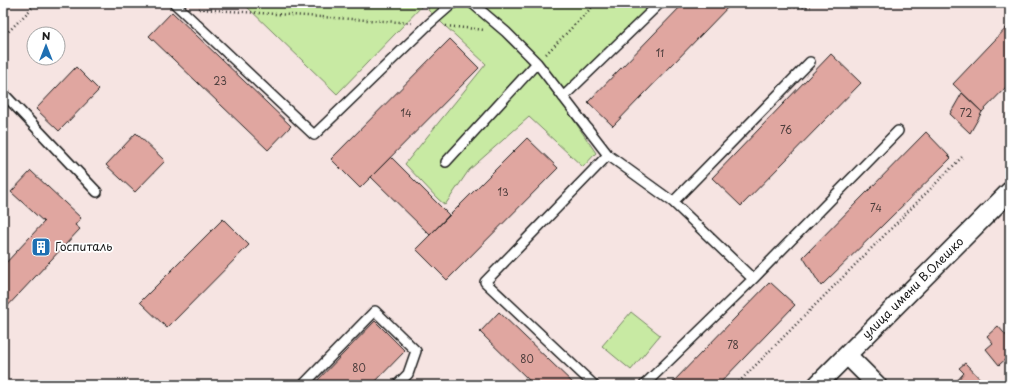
<svg xmlns="http://www.w3.org/2000/svg" width="1013" height="388" font-family="'Playpen Sans',sans-serif">
  <style>
    .green { fill: #c8eaa3; stroke: #728360 }
    .building { fill: #e0a6a0; stroke: #1c1c1c }
    .lines { fill: none; stroke-linecap: round; stroke-linejoin: round }
    .lane-casing { stroke: #1c1c1c; stroke-width: 12 }
    .street-casing { stroke: #1c1c1c; stroke-width: 21 }
    .path { stroke: #1c1c1c; stroke-width: 2.5; stroke-dasharray: 1 3; stroke-linecap: butt }
    .lane { stroke: #fff; stroke-width: 9 }
    .street { stroke: #fff; stroke-width: 18 }
    .labels { text-anchor: middle; stroke-width: 3.5; stroke-linejoin: round; paint-order: stroke }
    .number-label { font-size: 10px; fill: #4d3e3d }
    .poi-label { font-size: 12px; fill: #1c1c1c; stroke: #fff; text-anchor: start }
    .street-label { font-size: 12px; fill: #1c1c1c; stroke: #fff }
  </style>
  <rect width="100%" height="100%" fill="#f6e4e2"/>
  <filter id="ink" filterUnits="userSpaceOnUse"><feTurbulence type="fractalNoise" baseFrequency=".025" numOctaves="2"/><feDisplacementMap in="SourceGraphic" scale="8" xChannelSelector="R" yChannelSelector="G"/><feConvolveMatrix kernelMatrix="1 2 1 2 8 2 1 2 1" color-interpolation-filters="sRGB"/></filter>
  <g filter="url(#ink)">
    <path class="green" d="M243,3h182l-88,91z
      M430,3h229l-98,98 35,52 -13,14 -54,-50 -60,53 -24,35 -7,-6 -33,-35 81,-100 -58,-54z
      M631,312l29,23 -29,35 -29,-24z"/>
    <path class="building" d="M684,3h48l-119,123 -25,-24z
      M172,12l119,114 -23,24 -119,-114z
      M1010,24v59l-28,29 -29,-28z
      M450,39l29,29 -119,120 -29,-29z
      M831,54l30,29 -120,123 -29,-28z
      M76,67l23,23 -40,41 -23,-22z
      M962,93l20,19 -12,21 -20,-19z
      M926,132l25,26 -130,128 -18,-29z
      M136,133l29,28 -30,31 -29,-27z
      M527,138l31,30 -111,112 -31,-31z
      M391,157l58,58 -19,20 -59,-58z
      M31,171l50,47 -6,7 5,4 -77,82v-45l41,-44 -33,-30z
      M223,219l26,26 -82,83 -27,-26z
      M770,282l25,23 -77,80h-48z
      M499,312l76,73h-41l-54,-53z
      M375,321l30,30 -33,34h-59z
      M998,326l12,14v15l-11,10 -13,-16 7,-6 -6,-7z
      M965,363l21,22h-33l11,-12 -5,-5z"/>
    <g class="lines">
      <g class="lane-casing">
        <path id="lane" d="M174,3l140,132 115,-111 24,-21
          M472,3l34,29 31,31 71,92 -123,127 109,103
          M3,93l94,99
          M563,97l97,-94
          M608,155l65,47 80,77
          M446,162l91,-99
          M673,202l137,-140
          M303,385l72,-74 41,40 -8,23 -11,11
          M644,385l109,-106 145,-148"/>
      </g>
      <g class="street-casing">
        <path id="street" d="M847,355l30,30
          M817,385l193,-194"/>
      </g>
      <path class="path" d="M146,3l16,2
        M784,3l5,4h22
        M199,9l214,14
        M446,26l39,4
        M3,37l34,-34
        M546,54l50,-51
        M736,385l228,-230"/>
      <use href="#lane" class="lane"/>
      <use href="#street" class="street"/>
    </g>
  </g>
  <defs>
    <g id="building-square" transform="scale(1)"><rect x="-9" y="-9" width="18" height="18" rx="4" fill="#1f6fb2" stroke="#fff"/><path d="M-4-6H4V6H1V3H-1V6H-4ZM-2.5-4.3h1.7v1.8h-1.7ZM.8-4.3h1.7v1.8H.8ZM-2.5-1h1.7V.8h-1.7ZM.8-1h1.7V.8H.8Z" fill="#fff"/></g>
  </defs>
  <g fill-rule="evenodd">
    <use href="#building-square" x="41" y="247"/>
  </g>
  <g class="labels">
    <g class="number-label">
      <text x="660" y="57">11</text>
      <text x="220" y="85">23</text>
      <text x="406" y="117">14</text>
      <text x="966" y="117">72</text>
      <text x="786" y="134">76</text>
      <text x="503" y="196">13</text>
      <text x="876" y="212">74</text>
      <text x="733" y="349">78</text>
      <text x="527" y="363">80</text>
      <text x="359" y="372">80</text>
    </g>
    <g class="poi-label">
      <text x="55" y="251">Госпиталь</text>
    </g>
    <g class="street-label">
      <text transform="translate(913 288) rotate(-45)" y="4">улица имени В.Олешко</text>
    </g>
  </g>
  <rect width="1013" height="388" fill="none" stroke="#fff" stroke-width="16"/>
  <rect x="8" y="8" width="997" height="372" fill="none" stroke="#1c1c1c" stroke-width="1.5" filter="url(#ink)"/>
  <g transform="translate(46 46)"><circle r="19" fill="#ffffff" stroke="#a4a4a4"/>
  <path d="M0-3L7 15L0 10L-7 15Z" fill="#1f6fb2"/>
  <text y="-6" font-size="11" font-weight="bold" text-anchor="middle" fill="#1c1c1c">N</text>
  </g>
</svg>
